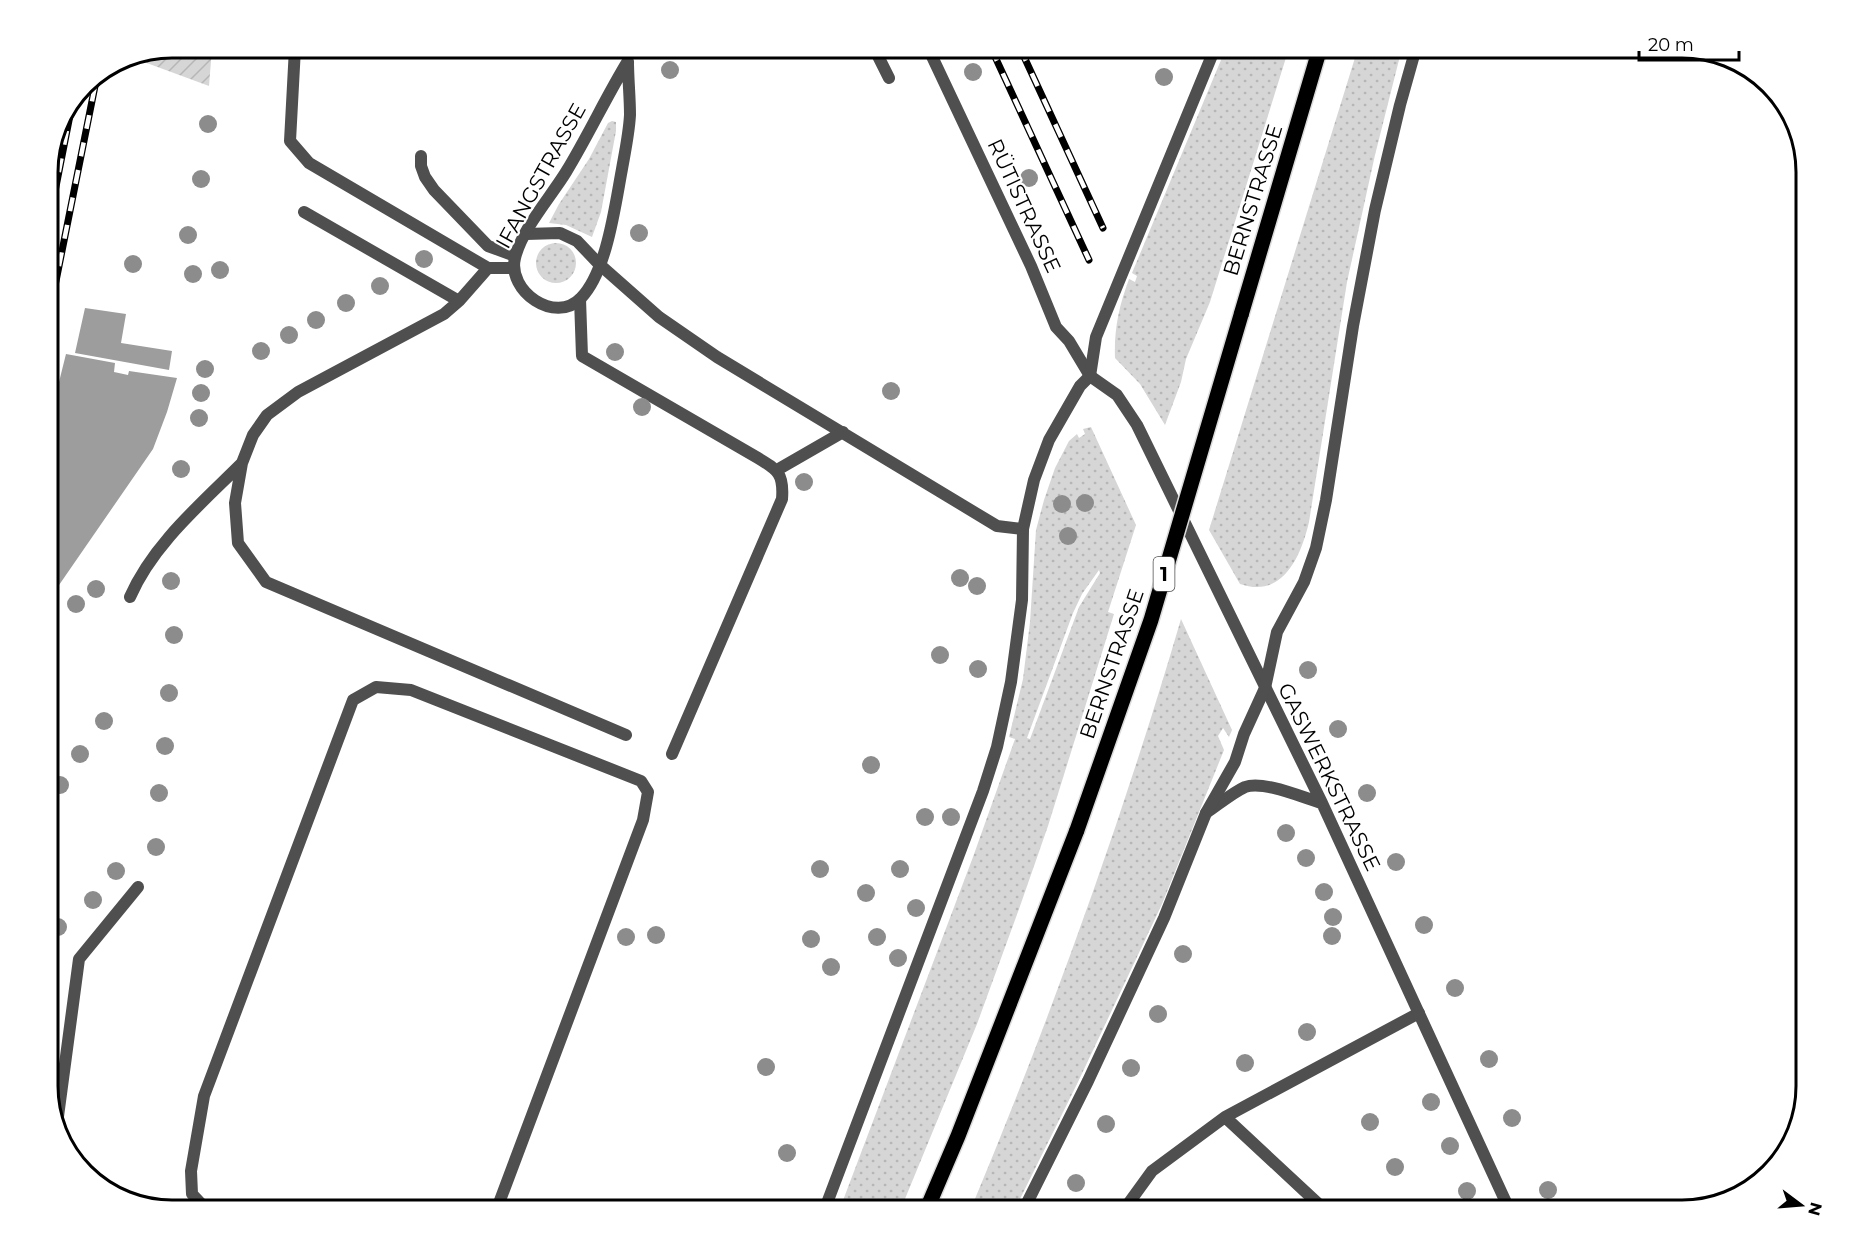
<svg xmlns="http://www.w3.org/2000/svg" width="1855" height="1259" font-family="Montserrat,sans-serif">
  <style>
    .grass { fill: url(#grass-dots); fill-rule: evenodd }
    .garden { fill: url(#garden-furrows) }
    .water { fill: #9d9d9d }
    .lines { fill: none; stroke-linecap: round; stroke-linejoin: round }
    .primary-casing { stroke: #dbdbdb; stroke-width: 18 }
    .service { stroke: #4f4f4f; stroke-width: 12 }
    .minor { stroke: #4f4f4f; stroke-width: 12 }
    .tertiary { stroke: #4f4f4f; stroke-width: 12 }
    .primary { stroke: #000; stroke-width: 15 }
    .rail-casing { stroke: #000; stroke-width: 7 }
    .rail { stroke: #fff; stroke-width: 4.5; stroke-dasharray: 14; stroke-linecap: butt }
    .primary-bridge-casing { stroke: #dbdbdb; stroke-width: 18; stroke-linecap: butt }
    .primary-bridge { stroke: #000; stroke-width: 15 }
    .tree { fill: #8c8c8c }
    .labels { text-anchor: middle; stroke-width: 4.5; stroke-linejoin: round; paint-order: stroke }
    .shield { fill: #fff; stroke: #4c4c4c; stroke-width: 1.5 }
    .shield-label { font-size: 20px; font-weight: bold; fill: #000 }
    .street-label { font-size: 21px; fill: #000; stroke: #fff }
    .rim { fill: none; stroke: #000; stroke-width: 3 }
  </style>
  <defs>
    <pattern id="grass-dots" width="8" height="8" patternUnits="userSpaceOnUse" patternTransform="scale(1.5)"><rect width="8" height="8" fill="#d6d6d6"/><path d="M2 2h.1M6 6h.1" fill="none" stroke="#b6b6b6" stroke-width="1.8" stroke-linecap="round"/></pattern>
    <pattern id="garden-furrows" width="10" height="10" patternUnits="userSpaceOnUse" patternTransform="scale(1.5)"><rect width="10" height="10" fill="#d6d6d6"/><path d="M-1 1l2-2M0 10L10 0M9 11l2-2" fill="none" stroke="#b6b6b6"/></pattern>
  </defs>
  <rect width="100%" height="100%" fill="#fff"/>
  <path class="grass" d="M1226,48h63l-79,254 -24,57 -5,23 -16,43 -25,-41 -25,-26c-1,-29 4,-52 14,-79l6,3 2,-6 -5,-3z
    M1358,48h44l-27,107 -28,127 -38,240c-8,34 -26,77 -69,62l-31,-54z
    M612,121l4,1v9l-15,81 -9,25 -26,-12 -17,-2 10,-19 30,-45 19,-36z
    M536 263a20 20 0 1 1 40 0a20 20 0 1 1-40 0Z
    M1091,427l45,98 -28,87 6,2 -66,212 -29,83 -42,115 -77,187h-61l134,-354 42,-118 -6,-2 14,-58 7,-57 6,-92 8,-30 11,-32 14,-27 8,-7 2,4 6,-4 -2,-5zM1099,570l1,3 -21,34 -49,132 -3,-1 46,-125 9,-19z
    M1181,619l51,111 -3,7 -6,-9 -5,8 6,14 -62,154 -84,178 -64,129h-44c81,-194 152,-391 211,-592z"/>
  <path class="garden" d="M173,48h39l-3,38 -65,-24 2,-9z"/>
  <path class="water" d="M85,308l41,6 -5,29 51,8 -3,19 -94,-17z
    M66,354l49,9 -1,9 14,3 1,-4 48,7 -10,34 -14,37 -105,152v-175z"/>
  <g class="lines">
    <g class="primary-casing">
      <path id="primary" d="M1241,315l79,-267
        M926,1211l32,-75 119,-306"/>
    </g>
    <path class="service" d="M295,48l-5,93 19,22 179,105h25
      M874,48l15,30
      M421,156v10l4,11 9,13 54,56 27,10
      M304,212l155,89
      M526,234l34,-1 17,8 22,23 60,53 58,40 280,169 26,3
      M488,268l-29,33 -15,13 -146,78 -31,23 -14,20 -11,28 -7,40 3,40 28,39 360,153
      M580,299l2,57 176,102c20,12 26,16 24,41l-110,255
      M777,470l66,-38
      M130,597c23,-53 72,-94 112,-134
      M1225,1117l101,94
      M57,1124l22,-165 59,-72
      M208,1211l-16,-17 -1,-23 13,-75 149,-396 23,-13 35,3 230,91 7,11 -5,28 -147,391
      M1123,1211l29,-40 73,-54 194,-104"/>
    <path class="minor" d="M928,48l103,218 25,61 13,14 21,35 27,19 20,30 185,378 188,408
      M628,61c0,18 2,36 2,54 -1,18 -5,37 -8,54 -7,37 -15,102 -41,129 -26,27 -74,-7 -66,-40 7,-29 35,-60 51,-86 22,-36 40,-75 62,-111z
      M1206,813c12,-8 26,-20 39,-26 18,-7 59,11 77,16"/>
    <path class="tertiary" d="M824,1211l159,-420 14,-44 14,-65 11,-82 1,-71 11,-49 15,-40 31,-54 10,-10 6,-39 119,-289
      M1023,1211l65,-130 76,-163 42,-105 29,-51 9,-28 21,-46 12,-56 27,-50 12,-34 10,-48 27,-174 22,-116 25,-105 16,-57"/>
    <use href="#primary" class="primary"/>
    <g class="rail-casing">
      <path id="rail" d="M991,48l98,212
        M1020,48l83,180
        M48,227l25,-127
        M48,321l49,-245"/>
    </g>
    <use href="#rail" class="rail"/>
    <g class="primary-bridge-casing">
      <path id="primary-bridge" d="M1077,830l74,-210 90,-305"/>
    </g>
    <use href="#primary-bridge" class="primary-bridge"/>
  </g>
  <g class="tree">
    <circle cx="670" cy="70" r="9"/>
    <circle cx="973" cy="72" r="9"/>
    <circle cx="1164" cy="77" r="9"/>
    <circle cx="208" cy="124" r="9"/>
    <circle cx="1029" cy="178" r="9"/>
    <circle cx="201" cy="179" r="9"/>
    <circle cx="639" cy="233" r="9"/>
    <circle cx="188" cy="235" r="9"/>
    <circle cx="424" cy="259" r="9"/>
    <circle cx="133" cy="264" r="9"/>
    <circle cx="220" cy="270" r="9"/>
    <circle cx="193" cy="274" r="9"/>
    <circle cx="380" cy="286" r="9"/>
    <circle cx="346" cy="303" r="9"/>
    <circle cx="316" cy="320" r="9"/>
    <circle cx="289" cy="335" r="9"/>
    <circle cx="261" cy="351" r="9"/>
    <circle cx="615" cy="352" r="9"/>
    <circle cx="205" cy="369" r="9"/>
    <circle cx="891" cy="391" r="9"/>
    <circle cx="201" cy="393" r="9"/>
    <circle cx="642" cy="407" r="9"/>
    <circle cx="199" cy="418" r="9"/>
    <circle cx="181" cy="469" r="9"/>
    <circle cx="804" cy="482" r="9"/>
    <circle cx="1085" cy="503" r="9"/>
    <circle cx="1062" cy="504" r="9"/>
    <circle cx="1068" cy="536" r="9"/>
    <circle cx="960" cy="578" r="9"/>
    <circle cx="171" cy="581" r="9"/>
    <circle cx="977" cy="586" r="9"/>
    <circle cx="96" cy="589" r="9"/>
    <circle cx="76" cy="604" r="9"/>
    <circle cx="174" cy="635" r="9"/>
    <circle cx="940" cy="655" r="9"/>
    <circle cx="978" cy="669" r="9"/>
    <circle cx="1308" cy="670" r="9"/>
    <circle cx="169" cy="693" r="9"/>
    <circle cx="104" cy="721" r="9"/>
    <circle cx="1338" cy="729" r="9"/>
    <circle cx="165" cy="746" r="9"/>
    <circle cx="80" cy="754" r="9"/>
    <circle cx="871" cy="765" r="9"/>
    <circle cx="60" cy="785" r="9"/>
    <circle cx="159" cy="793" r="9"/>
    <circle cx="1367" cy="793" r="9"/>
    <circle cx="925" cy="817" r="9"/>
    <circle cx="951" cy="817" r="9"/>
    <circle cx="1286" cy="833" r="9"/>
    <circle cx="156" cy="847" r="9"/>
    <circle cx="1306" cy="858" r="9"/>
    <circle cx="1396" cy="862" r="9"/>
    <circle cx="820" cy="869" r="9"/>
    <circle cx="900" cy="869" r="9"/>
    <circle cx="116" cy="871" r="9"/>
    <circle cx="1324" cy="892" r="9"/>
    <circle cx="866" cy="893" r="9"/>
    <circle cx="93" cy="900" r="9"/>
    <circle cx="916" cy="908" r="9"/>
    <circle cx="1333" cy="917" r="9"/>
    <circle cx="1424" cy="925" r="9"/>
    <circle cx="58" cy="927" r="9"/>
    <circle cx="656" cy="935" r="9"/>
    <circle cx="1332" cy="936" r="9"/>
    <circle cx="626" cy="937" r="9"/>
    <circle cx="877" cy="937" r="9"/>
    <circle cx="811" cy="939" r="9"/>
    <circle cx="1183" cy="954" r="9"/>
    <circle cx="898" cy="958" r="9"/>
    <circle cx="831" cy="967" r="9"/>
    <circle cx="1455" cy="988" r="9"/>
    <circle cx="1158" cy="1014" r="9"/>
    <circle cx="1307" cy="1032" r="9"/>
    <circle cx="1489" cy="1059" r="9"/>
    <circle cx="1245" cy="1063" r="9"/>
    <circle cx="766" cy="1067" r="9"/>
    <circle cx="1131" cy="1068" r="9"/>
    <circle cx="1431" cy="1102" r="9"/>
    <circle cx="1512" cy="1118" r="9"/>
    <circle cx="1370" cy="1122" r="9"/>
    <circle cx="1106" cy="1124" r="9"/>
    <circle cx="1450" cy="1146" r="9"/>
    <circle cx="787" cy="1153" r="9"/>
    <circle cx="1395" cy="1167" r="9"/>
    <circle cx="1076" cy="1183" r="9"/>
    <circle cx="1548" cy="1190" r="9"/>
    <circle cx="1467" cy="1191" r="9"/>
  </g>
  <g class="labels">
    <rect class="shield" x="1153.5" y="557" width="21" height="34" rx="4.5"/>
    <g class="shield-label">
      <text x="1164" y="581">1</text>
    </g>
    <g class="street-label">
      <text transform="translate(541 176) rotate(-61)" y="7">IFANGSTRASSE</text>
      <text transform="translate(1253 200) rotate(-73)" y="7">BERNSTRASSE</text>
      <text transform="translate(1024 206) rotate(65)" y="7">RÜTISTRASSE</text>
      <text transform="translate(1112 664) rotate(-71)" y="7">BERNSTRASSE</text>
      <text transform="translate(1329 777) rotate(64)" y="7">GASWERKSTRASSE</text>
    </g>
  </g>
  <path d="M0 0H1855V1259H0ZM172 58H1682A114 114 0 0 1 1796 172V1086A114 114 0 0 1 1682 1200H172A114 114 0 0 1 58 1086V172A114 114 0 0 1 172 58Z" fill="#fff" fill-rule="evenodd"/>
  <path class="rim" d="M172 58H1682A114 114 0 0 1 1796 172V1086A114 114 0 0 1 1682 1200H172A114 114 0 0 1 58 1086V172A114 114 0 0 1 172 58Z"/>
  <g transform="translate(1801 1205) rotate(106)" stroke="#ffffff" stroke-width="4.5" paint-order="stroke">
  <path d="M0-4.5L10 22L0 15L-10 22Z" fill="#000000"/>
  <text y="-9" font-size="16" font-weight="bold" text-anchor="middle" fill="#000000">N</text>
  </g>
  <path d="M1639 51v9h100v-9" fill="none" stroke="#000000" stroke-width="3"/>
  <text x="1648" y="51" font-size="18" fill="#000000" stroke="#ffffff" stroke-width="4.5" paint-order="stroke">20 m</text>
</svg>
